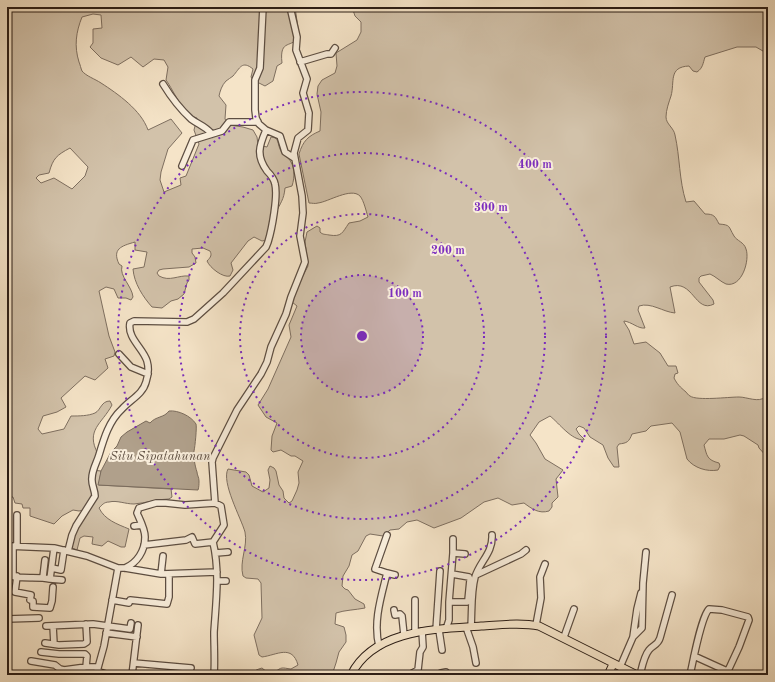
<svg xmlns="http://www.w3.org/2000/svg" width="775" height="682" font-family="'Old Standard TT',serif">
  <style>
    .green { fill: #d2c2aa; stroke: #7e6f60; fill-rule: evenodd }
    .water { fill: #b0a08b; stroke: #7a6b5c }
    .lines { fill: none; stroke-linecap: round; stroke-linejoin: round }
    .minor-casing { stroke: #5d4e42; stroke-width: 8 }
    .major-casing { stroke: #2a1c15; stroke-width: 9 }
    .minor { stroke: #f8eddb; stroke-width: 5.5 }
    .major { stroke: #f5e4c8; stroke-width: 7 }
    .ring { fill: none; stroke: #7b2cbf; stroke-width: 2; stroke-dasharray: 2 4 }
    .labels { text-anchor: middle; stroke-width: 4; stroke-linejoin: round; paint-order: stroke }
    .water-label { font-size: 13px; font-style: italic; fill: #605144; stroke: #f8eddb }
    .centre { fill: #7b2cbf; stroke: #f8eddb; stroke-width: 2 }
    .ring-label { font-size: 12px; text-anchor: middle; font-weight: bold; fill: #7b2cbf; stroke: #f8eddb; stroke-width: 4; stroke-linejoin: round; paint-order: stroke }
  </style>
  <rect width="100%" height="100%" fill="#f5e4c8"/>
  <filter id="stains"><feTurbulence type="fractalNoise" baseFrequency=".005" numOctaves="4"/><feColorMatrix values="0 0 0 0 .2 0 0 0 0 .09 0 0 0 0 .02 0 0 0 .5 -.17"/></filter>
  <radialGradient id="worn" r=".72"><stop offset=".6" stop-color="#630" stop-opacity="0"/><stop offset="1" stop-color="#630" stop-opacity=".3"/></radialGradient>
  <path class="green" d="M7,7h288l4,28c-6,15 -20,2 -17,28l-5,3 -4,15 -8,5 -12,-6 -2,-3 2,-8c-11,-9 -13,-1 -20,7 -2,2 -5,3 -7,5 -4,4 -6,10 -7,15l7,9 -1,14 4,6 14,2 10,3 4,7 1,8 9,2 4,-10c9,0 6,8 10,14 1,3 5,5 7,7 7,7 7,19 4,28l-7,2c-1,12 -5,15 -9,25 -3,9 0,17 -5,26l-9,2 -8,-4 -6,4 -17,22 2,7 -3,6c-7,2 -20,-8 -23,-15 4,-4 5,-6 3,-10l-7,-3 -11,1v4l3,4 1,6 -7,4 -26,2 -4,1 -2,3 2,3c11,6 19,-1 30,0v4l-2,3 -3,11 -6,5 -7,2 -9,7 -10,-1c-9,-10 -18,-24 -19,-38l11,-2 3,-15 -12,-2v-8c-14,4 -23,7 -16,22l3,2c-3,10 10,20 11,31l-2,3 -5,-2h-8l-4,-9 -8,-2 -7,4 10,45 6,16 -1,4 -9,3 3,9 -13,12 -10,-4 -24,22 5,9 -9,5 -14,4 -5,13 4,5 22,-5 7,-13c8,0 17,0 24,-3 6,-3 6,-12 15,-12l2,4c-10,19 -27,25 -14,49l-6,16 9,1 -2,14 72,4 1,8 -3,2c-12,0 -23,4 -35,5 -9,0 -17,-4 -25,-2 -5,0 -7,3 -10,6 6,12 18,16 30,21l-4,18h-4l-13,-6 -6,5 -10,-2 1,-7 -9,-1 -4,2 -3,12 -5,-2c-2,-13 11,-28 17,-39l-10,2 -6,-1 -11,6 -8,8 -24,-8v-8h-7l-1,-4 -7,-1 -2,-6h-6zM93,14l8,1 1,13 -9,1v14l-3,4 11,11 17,7 13,-8 12,10 11,-8 10,1 4,7 -2,13c8,11 17,35 31,38l-3,12 5,14 -13,32 -6,2 1,7 -17,7 -4,-12 1,-8 7,-23 14,-16 -11,-14 -23,11c-7,-20 -30,-36 -47,-47 -6,-4 -15,-7 -19,-12 -1,-2 -2,-7 -3,-9 -5,-16 -3,-30 3,-45zM70,148l18,19 -3,9 -13,13 -18,-11 -13,5 -5,-5 3,-3 10,-2c4,-15 8,-18 21,-25z
    M352,7h416v47l-12,-7h-19l-32,10c-2,6 -2,11 -8,15l-4,-1 -4,-5c-21,1 -14,16 -18,30 -2,6 -5,14 -5,21 0,7 8,11 9,18 5,22 4,45 11,67l8,-1 11,13c9,0 10,2 14,10 12,1 9,2 15,12 3,5 10,6 12,13 4,11 -4,39 -20,35 -5,-2 -11,-8 -16,-10l-9,2 -2,2v4l14,18 1,4c-19,10 -21,-26 -44,-17l5,26c-12,-1 -24,-11 -36,-7l-1,4 7,18c-7,1 -13,-6 -21,-7v1l5,8 5,14 12,-2 14,11 8,13h8l2,7 -3,1 -1,4c3,6 6,9 12,14 1,1 2,3 4,4 7,5 38,1 49,1 8,0 20,6 26,0v-4l3,-7v72l-9,-10 -1,-3 -14,-9 -4,-1 -16,4h-15l-5,6c3,11 3,15 15,18l1,3 -2,4c-11,2 -24,-2 -31,-11l-7,-27 -8,-9 -21,3 -5,5 -14,3c-3,8 -5,9 -13,10l-2,3 2,20h-5l-6,-9 -5,-13 -13,-8 -6,-9 -5,-2 -3,3 3,5 5,5v1c-13,0 -24,-16 -34,-24l-11,6 -9,13 6,8 9,16 18,11 -7,9 2,18 -6,6v4l-3,4c-10,3 -17,-2 -25,-8l-12,2 -14,-7 -14,4 -23,16 -27,10 -17,-8 -10,2 -8,7 -9,1 -7,6 -13,-2 -4,2 -8,15 -6,4 -3,11 -6,10 -1,10 3,3 3,1 7,9 9,5 1,4c-10,2 -20,2 -29,5l-1,11 9,3 2,8v7l-7,10 -3,11 -4,12h-97c5,-2 9,-1 14,-2 5,-1 8,-4 13,-5l6,5h6c8,-7 8,-5 17,-4l7,-4c-6,-21 -21,-10 -36,-8l-3,-2 -5,-20 8,-17 -1,-35 -3,-4 -12,-1 -3,-2c-4,-15 5,-29 2,-44 -4,-14 -24,-50 -17,-63l18,3 3,3 3,11 11,6 6,-4 1,-8 -2,-10 2,-4 4,2 2,3 3,14 4,6 1,7 5,5 3,-2 5,-11 2,-7 -1,-11 5,-11 -8,-5h-4l-10,-6 -8,2 -2,-2 1,-14 5,-13 -11,-6 -8,-12 10,-16 23,-52 -2,-12 8,-19 -5,-4 2,-9 14,-27 -3,-24 2,-10 10,-6 3,2v4c3,3 5,2 9,3 13,2 13,-2 20,-12l11,-2 8,-4c-2,-6 -4,-16 -8,-21 -9,-9 -32,6 -42,7 -3,1 -6,0 -9,0l-10,-49c4,-13 9,-18 21,-23l1,-19 -4,-18 1,-8 4,-6 13,-7 2,-7 -1,-13 21,-13 4,-8v-10l-6,-6z"/>
  <path class="water" d="M169,411c9,-1 22,5 27,13 1,3 -1,23 -2,27 -1,5 1,15 3,21 0,3 2,5 2,9 0,3 0,6 -1,9l-100,-5 3,-14 10,-19 6,-6 4,-9 6,-5 19,-11 4,2c6,-7 14,-5 19,-12z"/>
  <g class="lines">
    <g class="minor-casing">
      <path id="minor" d="M263,7l-3,61 -5,12v30l1,8 3,6 7,6 14,6 5,16 9,6
        M300,62l27,-8h4l4,-6
        M163,84c8,13 17,25 28,35 8,6 13,6 21,15
        M182,166l11,-26 29,-9 7,-9h29
        M119,354l12,13 17,7
        M215,503l-3,-41 1,-4 24,-48 24,-36 6,-12 4,-15 15,-33 5,-17 14,-35 -5,-26 3,-23 -1,-17 -8,-43 4,-15 10,-8 1,-17 -6,-20 4,-14 -11,-29 1,-13 -7,-30
        M134,526l8,-1
        M144,545l42,-5 6,-3 3,7 18,-2
        M7,546l47,2 33,8 31,12h7l36,6 56,-2
        M17,546v-31
        M54,548l-4,31 12,1
        M68,551l4,-16 4,-9 19,-30c0,-6 -4,-12 -3,-18 0,-8 5,-16 7,-23 5,-17 10,-34 23,-46 8,-9 21,-15 24,-27 2,-6 3,-14 1,-21 -4,-13 -20,-23 -17,-38l4,-2 53,1 7,-3 29,-26 43,-46 2,-5c4,-13 10,-46 7,-58 -1,-5 -5,-10 -8,-13 -11,-15 -8,-25 -1,-41
        M216,553l12,-1
        M453,553v-14
        M52,568l9,2 3,-20
        M125,568c12,-5 20,-17 20,-31 0,-8 -5,-17 -8,-24l2,-5 17,-5h10l19,2 30,-2 6,3 3,19 -11,17c7,29 3,60 1,90 0,14 1,29 0,43
        M387,573l8,2
        M161,574l2,-18
        M7,575c12,5 30,1 43,4
        M476,575l45,-21 5,-4
        M13,576v-30
        M17,576l-2,16 16,3 -1,5 3,1v6l17,1 2,-7 1,-14
        M43,577l2,-17
        M217,581h9
        M112,600l17,3 1,-3 37,4 2,-7v-23
        M449,602l4,-49 12,1
        M394,610l1,5 5,-1 2,2 2,19
        M7,619l32,-1
        M536,625l5,-27 -1,-21 5,-13
        M46,626l47,-2 37,5 1,-6
        M53,626l1,18
        M466,627l7,20 3,16
        M471,627c1,-16 0,-35 4,-50 5,-16 18,-24 17,-42
        M446,629l3,-9v-18h18l1,-2 2,-20 -1,-3 -17,-3
        M436,630l4,-59
        M439,630l3,20
        M106,633l31,4
        M415,633v-33
        M564,637l10,-28
        M633,637l9,-9 1,-45 3,-31
        M45,643l14,2 25,-1 3,-2 -1,-18
        M379,646c-6,-24 2,-49 8,-73l-12,-4 12,-34
        M41,652l18,2h26l2,2 -1,11
        M694,656l33,15
        M31,661l24,4 5,4 4,1 22,-3h12
        M134,663l57,5
        M620,667l13,-30 4,-28 4,-16
        M418,670l2,-18 3,-5 -1,-16
        M97,671l12,4
        M441,673l5,-1 3,3
        M96,675l8,-29 14,-78
        M132,675l6,-50
        M409,675l9,-5 1,5
        M640,675c2,-8 4,-19 9,-25 4,-5 9,-5 11,-12l12,-43
        M690,675c3,-13 11,-58 19,-66l13,1 26,7 1,3 -10,27 -13,28"/>
    </g>
    <g class="major-casing">
      <path id="major" d="M351,675c23,-46 86,-46 130,-49 19,-1 39,-4 58,0l98,49
        M608,675l5,-11"/>
    </g>
    <use href="#minor" class="minor"/>
    <use href="#major" class="major"/>
  </g>
  <circle cx="362" cy="336" r="61" fill="#7b2cbf" fill-opacity=".12"/>
  <g class="ring">
    <circle cx="362" cy="336" r="61"/>
    <circle cx="362" cy="336" r="122"/>
    <circle cx="362" cy="336" r="183"/>
    <circle cx="362" cy="336" r="244"/>
  </g>
  <g class="labels">
    <g class="water-label">
      <text x="160" y="460">Situ Sipatahunan</text>
    </g>
  </g>
  <circle cx="362" cy="336" r="6" class="centre"/>
  <g class="ring-label">
    <text x="535" y="168">400 m</text>
    <text x="491" y="211">300 m</text>
    <text x="448" y="254">200 m</text>
    <text x="405" y="297">100 m</text>
  </g>
  <rect width="775" height="682" fill="none" stroke="#f5e4c8" stroke-width="24"/>
  <rect x="8" y="8" width="759" height="666" fill="none" stroke="#2a1c15" stroke-width="2"/>
  <rect x="12" y="12" width="751" height="658" fill="none" stroke="#2a1c15"/>
  <rect width="100%" height="100%" filter="url(#stains)"/>
  <rect width="100%" height="100%" fill="url(#worn)"/>
</svg>
